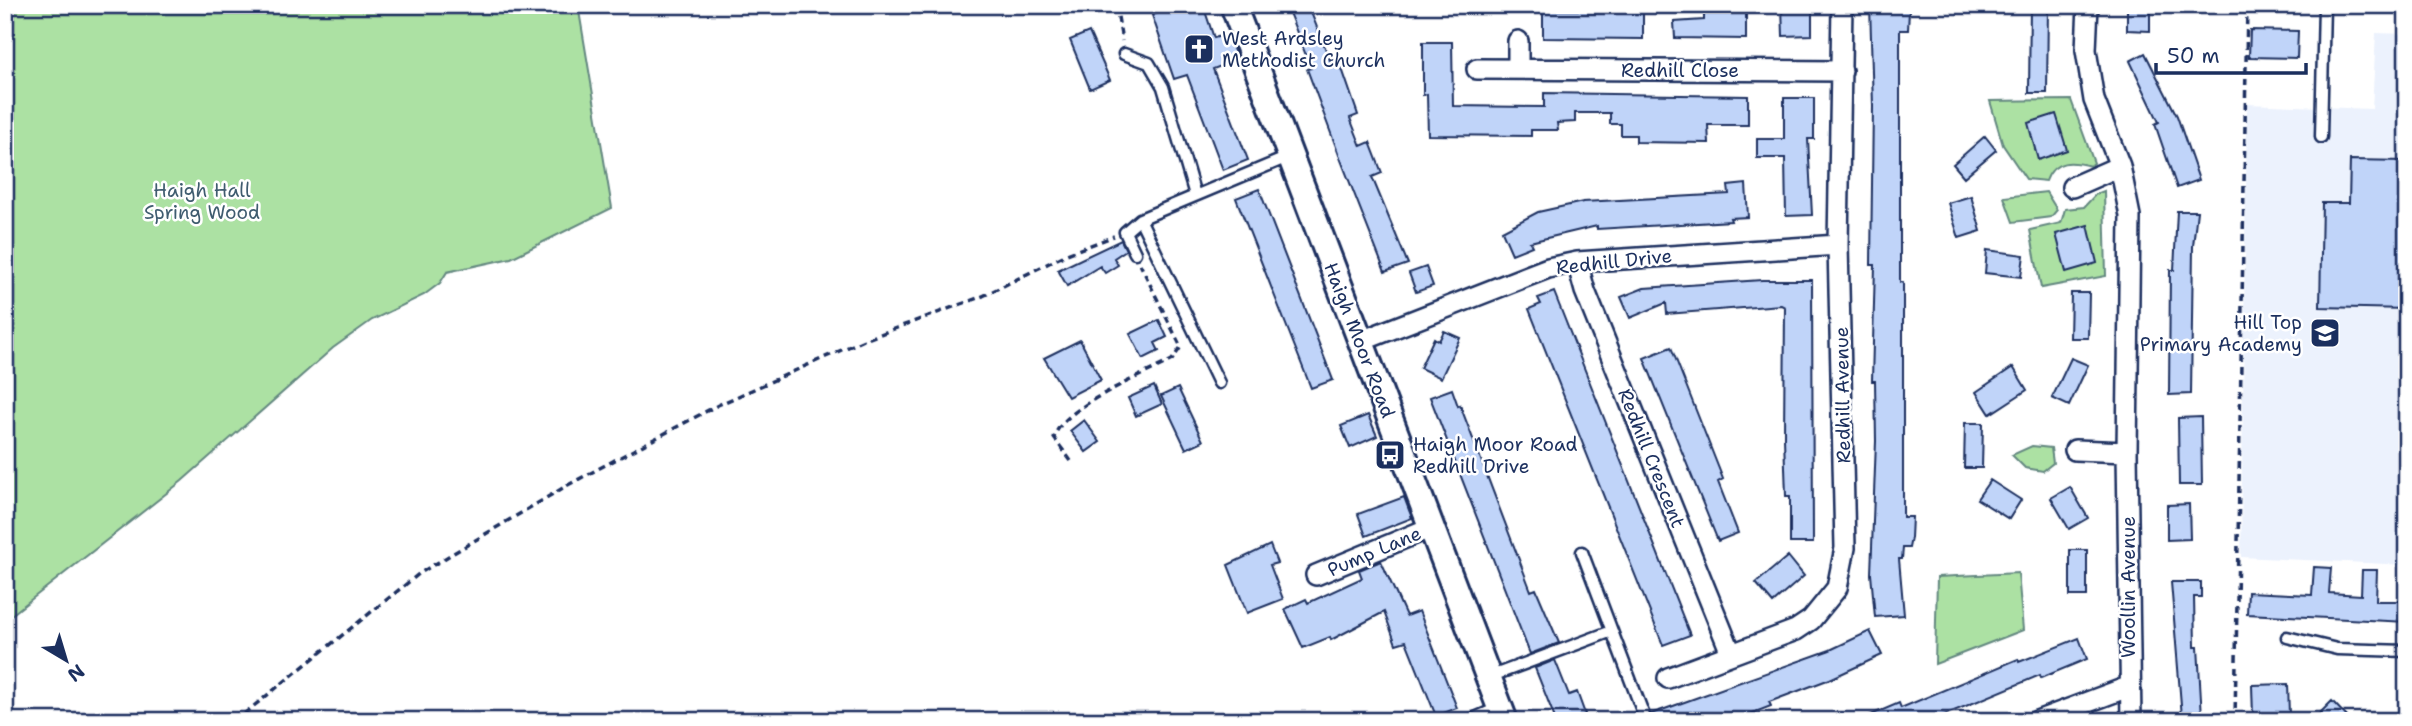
<svg xmlns="http://www.w3.org/2000/svg" width="2412" height="726" font-family="'Shantell Sans',sans-serif">
  <style>
    .built { fill: #ecf2fd }
    .green { fill: #ace1a3; stroke: #648880; stroke-width: 2 }
    .building { fill: #c0d4f9; stroke: #1b2f5e; stroke-width: 2 }
    .lines { fill: none; stroke-linecap: round; stroke-linejoin: round }
    .service-casing { stroke: #1b2f5e; stroke-width: 15 }
    .minor-casing { stroke: #1b2f5e; stroke-width: 24 }
    .tertiary-casing { stroke: #1b2f5e; stroke-width: 30 }
    .path { stroke: #1b2f5e; stroke-width: 3.5; stroke-dasharray: 7 5; stroke-linecap: butt }
    .service { stroke: #fff; stroke-width: 10 }
    .minor { stroke: #fff; stroke-width: 19 }
    .tertiary { stroke: #fff; stroke-width: 24 }
    .labels { text-anchor: middle; stroke-width: 5; stroke-linejoin: round; paint-order: stroke }
    .poi-label { font-size: 19px; fill: #1b2f5e; stroke: #fff; text-anchor: start }
    .street-label { font-size: 19px; fill: #1b2f5e; stroke: #fff }
    .park-label { font-size: 19px; fill: #3f5c6f; stroke: #fff }
  </style>
  <rect width="100%" height="100%" fill="#fff"/>
  <filter id="ink" filterUnits="userSpaceOnUse"><feTurbulence type="fractalNoise" baseFrequency=".0143" numOctaves="2"/><feDisplacementMap in="SourceGraphic" scale="14" xChannelSelector="R" yChannelSelector="G"/><feConvolveMatrix kernelMatrix="1 2 1 2 8 2 1 2 1" color-interpolation-filters="sRGB"/></filter>
  <g filter="url(#ink)">
    <path class="built" d="M2376,33l31,1v531l-166,-8 6,-453 125,5z"/>
    <path class="green" d="M5,5h573l34,203 -101,50 -64,14 -7,11 -16,12 -52,25 -39,28 -151,133 -177,139z
      M2071,100l23,63 -4,3c-18,-5 -36,-7 -44,15l-20,-2 -23,-34 -13,-44z
      M2104,191l2,85 -65,12 -11,-58 31,-7 4,-14 19,-2 12,-13z
      M2046,192l11,18 -6,7 -38,5 -9,-25z
      M2032,446l19,2 2,15 -10,8 -18,-3 -13,-13z
      M2018,573l5,57 -88,34 2,-87z"/>
    <path class="building" d="M1181,5h22l11,33 14,-4 9,26 -24,9 35,91 -25,10 -36,-95 -13,4 -22,-64z
      M1286,5h22l22,55 8,-3 20,58 -8,3 11,28 9,-4 12,31 -10,4 36,87 -23,8 -46,-117 -32,-86 4,-1z
      M1782,5h30v30l-29,1z
      M1870,5h30v5h9l-1,20h-8v252l3,1v234h9l-1,21 -2,10h-6l-1,11h-3l5,56 -29,2 -4,-43 5,-133 -1,-60h-3l3,-116h-4l2,-159z
      M2030,5h18l-1,88h-18z
      M2127,5h23v26l-23,-1z
      M1543,10h100v29l-100,-1z
      M1704,11h42v28l-71,-1 -1,-16 30,-2z
      M2250,30l48,1 -1,27 -48,-1z
      M1089,32l21,48 -20,9 -20,-49z
      M1423,42h29l1,64 91,1v-14l204,3v29h-40l1,18 -73,-1v-7h-15v-11h-11v-11h-35v9l-18,1 1,7h-27v6l-103,-1 -1,-41 -4,1z
      M2145,53l32,63 22,64 -22,8 -22,-64 4,-2 -29,-61z
      M1784,98h30v41h-6l4,76 -26,1 -1,-58h-28v-19h27z
      M2056,114l11,36 -29,10 -10,-37z
      M1985,136l11,14 -32,27 -11,-13z
      M2350,160l57,1v148l-87,-2 2,-104h27z
      M1746,184l2,33 -18,1 1,3 -134,8v-3l-67,16 2,4 -20,8 -10,-23 36,-19 45,-10 146,-8 -1,-8z
      M1259,189l74,191 -22,8 -75,-190z
      M1971,196l10,35 -22,7 -11,-35z
      M2177,211h20l-4,35 -2,148 -22,1 1,-125h4z
      M2088,225l9,38 -31,9 -10,-38z
      M1121,240l5,10 -12,8 4,7 -13,8 -5,-7 -33,20 -9,-16z
      M1987,250l37,5 -3,22 -36,-4z
      M1426,267l7,19 -17,6 -7,-19z
      M1762,280h50l1,263h-23v-47h-4l-2,-58 1,-131 -4,-2 -114,9 -1,-11 -36,15 -9,-21 23,-9z
      M1554,292l136,343 -27,10 -134,-336 12,-5 -3,-6z
      M2071,293h18l-1,45h-18z
      M1159,320l8,17 -12,6 4,8 -16,8 -13,-25z
      M1444,331l16,7 -19,40 -21,-10 14,-30 5,3z
      M1080,340l21,40 -33,17 -24,-39z
      M1671,347l52,132 -5,3 20,51 -20,8 -74,-183z
      M2071,358l17,7 -19,41 -17,-8z
      M2013,367l14,23 -37,24 -14,-22z
      M1154,386l8,18 -26,12 -8,-18z
      M1178,388l25,53 -17,8 -25,-53z
      M1452,389l6,17 2,-1 71,186 5,-2 23,54 -29,11 -100,-257z
      M1368,415l9,21 -27,12 -9,-22z
      M2201,417l1,68h-23l-1,-67z
      M1084,420l16,22 -14,10 -16,-21z
      M1965,423h18l-1,45h-18z
      M1990,480l31,20 -12,19 -32,-20z
      M2070,487l18,31 -19,11 -18,-31z
      M1404,497l8,21 -46,18 -8,-22z
      M2189,504l1,35 -23,1v-35z
      M1270,545l7,18 -7,2 13,34 -36,14 -19,-48z
      M2070,550h17v46h-17z
      M1788,556l16,20 -31,27 -17,-20z
      M1381,561l25,55 13,-5 38,97 -21,8 -30,-75 -10,3 -12,-32 -53,28 -1,-3 -27,11 -18,-39 21,-10 2,4 54,-25 -3,-8z
      M2314,567l17,1 -2,25 32,2 1,-25h15l-1,31h31v21l-160,-8 1,-22 64,3z
      M2171,582h30v15h-7l1,50h3l4,70h-20z
      M1870,631l12,24 -52,24 -61,23 2,4 -39,15h-79l-2,-7 179,-64z
      M2079,638l8,21 -46,19 -1,-3 -110,46h-73l42,-18 2,5 117,-49 1,3z
      M1555,660l14,35 8,-3 8,22 -16,7h-13l-21,-53z
      M2288,684l1,31 -36,1 -1,-31z
      M2332,701l19,20h-39z"/>
    <g class="lines">
      <g class="service-casing">
        <path id="service" d="M1124,54l25,9 14,24 32,108
          M2321,137l3,-132
          M1140,219l79,164
          M1135,253l-10,-21 15,-13 148,-62
          M1582,552l64,169
          M2287,637l50,12 70,2
          M1489,677l123,-46
          M1468,721l32,-14"/>
      </g>
      <g class="minor-casing">
        <path id="minor" d="M2088,5l-2,45 8,50 26,66 10,50 -3,236 4,269
          M1477,69l365,2
          M1518,69v-28
          M2072,187l48,-21
          M1577,262l8,29 146,362
          M1361,341l187,-73 29,-6 261,-17
          M2075,450l52,2
          M1316,575l116,-48
          M1668,678l128,-48 15,-10 26,-32 8,-40 -7,-303 4,-240
          M2037,721l91,-34"/>
      </g>
      <g class="tertiary-casing">
        <path id="tertiary" d="M1233,5l272,716"/>
      </g>
      <path class="path" d="M1116,5l6,36
        M1071,461l-17,-23c7,-31 90,-63 118,-78l9,-13 -41,-83
        M235,721l185,-148 148,-88 150,-80 146,-65 119,-44 84,-42 47,-18
        M2235,721l12,-716"/>
      <use href="#service" class="service"/>
      <use href="#minor" class="minor"/>
      <use href="#tertiary" class="tertiary"/>
    </g>
  </g>
  <defs>
    <g id="church-square" transform="scale(1.575)"><rect x="-9" y="-9" width="18" height="18" rx="4" fill="#1b2f5e" stroke="#fff"/><path d="M-1.2-6h2.4v3.5h3.3v2.4h-3.3V6h-2.4V-.1h-3.3v-2.4h3.3Z" fill="#fff"/></g>
    <g id="school-square" transform="scale(1.575)"><rect x="-9" y="-9" width="18" height="18" rx="4" fill="#1b2f5e" stroke="#fff"/><path d="M0-5L7-2L0 1L-7-2ZM-4 1L0 2.5L4 1V4Q0 6-4 4Z" fill="#fff"/></g>
    <g id="bus-square" transform="scale(1.575)"><rect x="-9" y="-9" width="18" height="18" rx="4" fill="#1b2f5e" stroke="#fff"/><path d="M-5-6H5V4H4V6H2V4H-2V6H-4V4H-5ZM-3.5-4V0h7V-4ZM-3.5 1.2v1.5H-2V1.2ZM2 1.2v1.5H3.5V1.2Z" fill="#fff"/></g>
  </defs>
  <g fill-rule="evenodd">
    <use href="#church-square" x="1199" y="49"/>
    <use href="#school-square" x="2325" y="333"/>
    <use href="#bus-square" x="1390" y="455"/>
  </g>
  <g class="labels">
    <g class="poi-label">
      <text x="1222" y="45">West Ardsley<tspan x="1222" dy="22">Methodist Church</tspan></text>
      <text x="2302" y="329" text-anchor="end">Hill Top<tspan x="2302" dy="22">Primary Academy</tspan></text>
      <text x="1413" y="451">Haigh Moor Road<tspan x="1413" dy="22">Redhill Drive</tspan></text>
    </g>
    <g class="street-label">
      <text x="1680" y="77">Redhill Close</text>
      <text transform="translate(1614 261) rotate(-6)" y="7">Redhill Drive</text>
      <text transform="translate(1360 340) rotate(69)" y="7">Haigh Moor Road</text>
      <text transform="translate(1842 395) rotate(-91)" y="7">Redhill Avenue</text>
      <text transform="translate(1652 458) rotate(68)" y="7">Redhill Crescent</text>
      <text transform="translate(1374 551) rotate(-23)" y="7">Pump Lane</text>
      <text transform="translate(2128 587) rotate(-90)" y="7">Woollin Avenue</text>
    </g>
    <g class="park-label">
      <text x="202" y="197">Haigh Hall<tspan x="202" dy="22">Spring Wood</tspan></text>
    </g>
  </g>
  <rect width="2412" height="726" fill="none" stroke="#fff" stroke-width="28"/>
  <rect x="14" y="14" width="2384" height="698" fill="none" stroke="#1b2f5e" stroke-width="2.5" filter="url(#ink)"/>
  <g transform="translate(66 660) rotate(142)" stroke="#ffffff" stroke-width="5" paint-order="stroke">
  <path d="M0-5L12 26L0 18L-12 26Z" fill="#1b2f5e"/>
  <text y="-10" font-size="19" font-weight="bold" text-anchor="middle" fill="#1b2f5e">N</text>
  </g>
  <path d="M2156 63v10h150v-10" fill="none" stroke="#1b2f5e" stroke-width="3.5"/>
  <text x="2167" y="63" font-size="21" fill="#1b2f5e" stroke="#ffffff" stroke-width="5" paint-order="stroke">50 m</text>
</svg>
